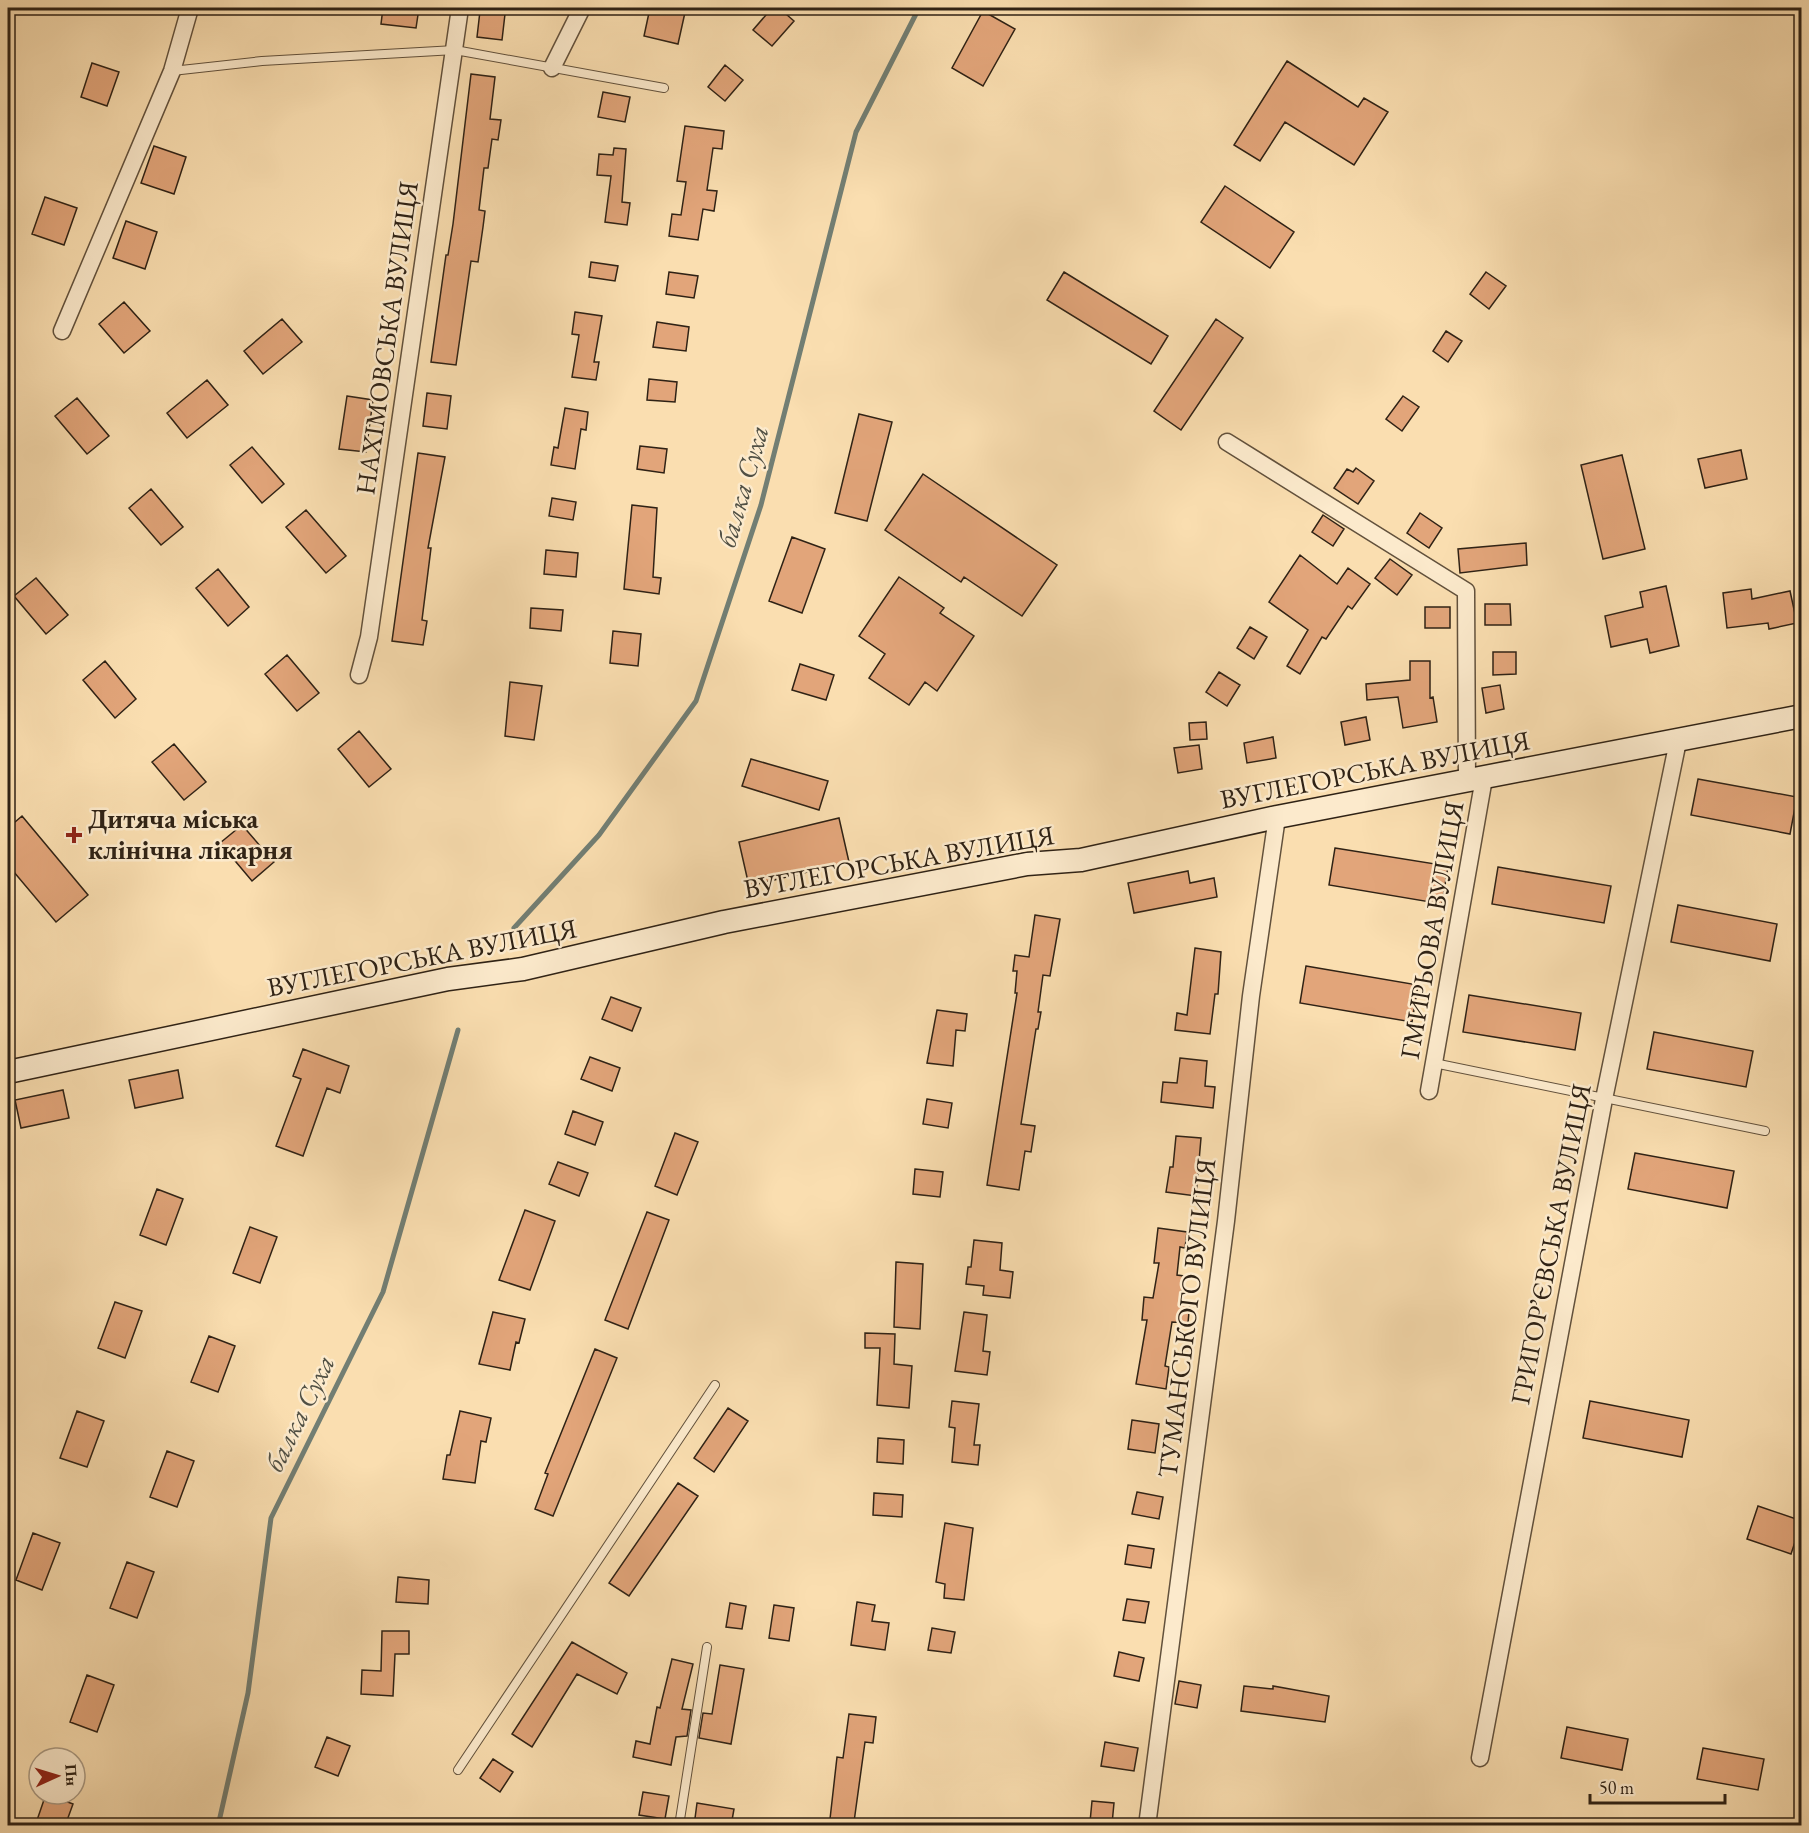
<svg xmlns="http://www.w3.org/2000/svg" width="1809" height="1833" font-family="'EB Garamond',serif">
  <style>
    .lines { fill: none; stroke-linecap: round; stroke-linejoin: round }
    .stream { stroke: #727e73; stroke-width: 5 }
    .building { fill: #e2a57a; stroke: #2f2215; stroke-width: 1.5 }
    .lane-casing { stroke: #62513c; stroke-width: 10 }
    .street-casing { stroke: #62513c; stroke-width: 19 }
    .secondary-casing { stroke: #2f2215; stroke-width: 25 }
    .lane { stroke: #fceacc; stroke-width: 8 }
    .street { stroke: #fceacc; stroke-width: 16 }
    .secondary { stroke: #fceacc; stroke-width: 22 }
    .poi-dot { fill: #8f2418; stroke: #fceacc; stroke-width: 2 }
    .labels { text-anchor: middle; stroke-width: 5; stroke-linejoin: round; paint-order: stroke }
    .street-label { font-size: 27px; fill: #2f2215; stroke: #fceacc }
    .poi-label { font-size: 27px; font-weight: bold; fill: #2f2215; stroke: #fceacc; text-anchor: start }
    .water-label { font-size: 28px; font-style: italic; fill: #515044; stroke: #fceacc }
  </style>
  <rect width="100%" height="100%" fill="#fadeb0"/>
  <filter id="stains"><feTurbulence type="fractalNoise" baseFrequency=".00333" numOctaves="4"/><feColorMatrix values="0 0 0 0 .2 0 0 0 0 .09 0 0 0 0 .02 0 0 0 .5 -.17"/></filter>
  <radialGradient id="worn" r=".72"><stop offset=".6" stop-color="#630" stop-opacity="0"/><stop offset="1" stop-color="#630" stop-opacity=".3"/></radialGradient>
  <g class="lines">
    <path class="stream" d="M514,928l85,-93 97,-134 65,-196 95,-373 63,-124
      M218,1826l30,-133 23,-175 112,-226 75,-262"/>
  </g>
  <path class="building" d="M383,8h36l-3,20 -35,-4z
    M650,8h36l-8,36 -34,-8z
    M772,8h7l15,13 -22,25 -19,-16z
    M480,11l25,3 -3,26 -25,-3z
    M983,11l32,18 -32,57 -31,-18z
    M1287,61l71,46 6,-9 24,14 -34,53 -69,-43 -25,39 -26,-16z
    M92,63l27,9 -12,34 -26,-9z
    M725,65l18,15 -18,21 -17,-14z
    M471,74l24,3 -5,42 11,1 -3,20 -6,-1 -4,29h-4l-5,42 6,1 -2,16 -5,35 -7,-1 -15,104 -25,-3 15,-107h2l5,-31z
    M603,92l27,5 -5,25 -27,-5z
    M685,126l39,5 -2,18 -9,-1 -6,42 10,1 -3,20 -11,-2 -5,31 -29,-4 3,-22 9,1 5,-33 -9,-1z
    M154,146l32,11 -12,37 -33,-11z
    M614,148l12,1 -4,53 8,1 -3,22 -22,-3 6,-46 -14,-1 2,-21 14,1z
    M1225,186l69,46 -24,36 -69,-46z
    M45,197l32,11 -13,37 -32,-11z
    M126,221l31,11 -12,37 -32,-11z
    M591,262l27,4 -3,15 -26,-4z
    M669,272l29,4 -4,22 -28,-4z
    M1064,272l104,64 -17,28 -104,-64z
    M1486,272l20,14 -17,23 -19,-15z
    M124,302l26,29 -26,22 -25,-29z
    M575,312l27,4 -8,46h5l-3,18 -24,-3 7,-42 -7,-1z
    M282,319l20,23 -39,32 -19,-23z
    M1216,319l27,19 -62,92 -27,-19z
    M657,322l32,5 -3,24 -33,-4z
    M1446,331l16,10 -14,21 -15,-11z
    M649,379l28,3 -2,20 -28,-2z
    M207,380l21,25 -41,33 -20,-25z
    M427,393l24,3 -4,33 -24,-3z
    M347,396l26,4 -7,52 -27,-3z
    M1403,396l16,11 -17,24 -16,-12z
    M77,398l32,38 -22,18 -32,-38z
    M565,408l23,4 -2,18 -5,-1 -6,40 -24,-4 3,-18 4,1z
    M859,414l33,8 -25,99 -32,-8z
    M640,446l27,3 -3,24 -27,-4z
    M252,447l32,37 -22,19 -32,-38z
    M1741,450l6,29 -42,9 -7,-29z
    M418,453l27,4 -17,91h3l-9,72 5,1 -4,24 -31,-4z
    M1622,455l23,94 -42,10 -22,-94z
    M1356,468l18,13 -16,23 -24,-16 13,-19 6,3z
    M923,474l134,91 -35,51 -58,-39 -3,5 -76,-52z
    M151,489l32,38 -22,18 -32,-37z
    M552,498l24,4 -3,18 -24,-4z
    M632,505l25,3 -4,69 8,1 -2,16 -35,-5z
    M306,510l40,46 -20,17 -40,-46z
    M1420,513l22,15 -13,20 -22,-15z
    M1323,515l21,14 -11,17 -21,-14z
    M792,537l33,12 -23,64 -33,-12z
    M1526,543l1,22 -67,8 -2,-24z
    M546,550l32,3 -2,24 -32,-3z
    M1300,555l37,29 11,-16 22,16 -18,25 -4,-3 -22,33 -4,-2 -22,37 -13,-8 21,-36 -39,-28z
    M1390,559l22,16 -15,20 -22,-17z
    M218,569l31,38 -21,19 -32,-38z
    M899,577l45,31 -4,5 34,23 -37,55 -12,-9 -16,23 -40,-27 16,-24 -26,-18z
    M36,578l32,37 -22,19 -32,-38z
    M1666,586l13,60 -29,7 -3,-14 -36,8 -6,-31 38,-9 -3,-15z
    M1751,589l1,10 38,-8 7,32 -28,6 -1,-6 -41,5 -4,-35z
    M1485,604h25l1,21h-26z
    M1425,607h25v21h-25z
    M531,608l32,2 -2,21 -31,-3z
    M1250,627l17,10 -13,22 -17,-11z
    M613,631l28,3 -3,32 -28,-3z
    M1493,652h23v22l-23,1z
    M287,655l32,38 -22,18 -32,-37z
    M105,661l31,38 -21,19 -32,-38z
    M1410,661h20v37l3,-1 4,25 -34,6 -5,-31 -31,3 -1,-16 44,-4z
    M800,664l34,11 -8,25 -34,-10z
    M1219,672l21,13 -13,21 -21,-14z
    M510,682l32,4 -8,54 -29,-4z
    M1500,685l4,24 -18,4 -4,-25z
    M1366,717l4,23 -25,5 -4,-23z
    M1206,722l1,17 -17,1 -1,-17z
    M359,731l32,38 -22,18 -31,-38z
    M1273,737l3,21 -29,5 -3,-20z
    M174,744l32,38 -22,18 -32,-38z
    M1199,745l3,24 -24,4 -4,-25z
    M751,759l77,22 -9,29 -77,-24z
    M1698,779l99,18 -7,37 -99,-19z
    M22,816l66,79 -32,27 -48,-57v-37z
    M839,818l10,44 -100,24 -10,-44z
    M242,825l32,37 -22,19 -32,-38z
    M1335,848l113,18 -6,38 -113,-19z
    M1498,867l113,19 -7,37 -112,-19z
    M1188,871l2,12 24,-5 3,19 -83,16 -6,-30z
    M1678,905l99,19 -7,37 -99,-19z
    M1035,915l25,4 -10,57 -7,-1 -5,37h3l-3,17h-2l-15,95 14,2 -4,26 -6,-1 -6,39 -32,-5 30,-192h-2l2,-22h-4l2,-16 14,2z
    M1195,948l26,4 -3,42h-3l-5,40 -35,-4 2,-17 10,2z
    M1306,966l112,19 -6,37 -112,-19z
    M1469,995l112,18 -6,37 -112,-18z
    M611,997l30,11 -9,23 -30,-12z
    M937,1010l30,4 -2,17 -9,-1 -3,36 -26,-3z
    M1654,1032l99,19 -7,36 -99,-18z
    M303,1049l46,17 -9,27 -13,-5 -24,68 -27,-10 25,-67 -8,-3z
    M590,1057l30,11 -8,23 -31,-12z
    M1180,1058l27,3 -2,25 10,1 -2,21 -52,-6 2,-20 14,1z
    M178,1070l5,28 -48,10 -6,-28z
    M63,1090l6,28 -48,10 -6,-28z
    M927,1099l25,4 -4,25 -25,-4z
    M573,1111l30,11 -8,23 -30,-11z
    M675,1133l23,9 -21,53 -22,-9z
    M1176,1136l25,2 -5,58 -30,-4 4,-25h3z
    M1635,1153l99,18 -7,37 -99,-19z
    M558,1162l30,11 -9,23 -30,-12z
    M915,1169l28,3 -3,25 -27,-3z
    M157,1189l26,10 -17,46 -26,-10z
    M525,1210l30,11 -25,69 -31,-10z
    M647,1212l22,8 -41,109 -23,-9z
    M250,1227l27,10 -17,46 -27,-10z
    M1158,1228l29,4 -2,16 -5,-1 -3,28 7,1 -4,24 10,1 -2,22 -16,-1 -7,44 4,1 -3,22 -30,-5 11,-64h-5l2,-23 9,1 6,-35h-5z
    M974,1240l28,3 -2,27 13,2 -3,26 -27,-3 1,-9 -18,-2 2,-17h3z
    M896,1262l27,2 -3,65 -26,-2z
    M115,1302l27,9 -17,47 -27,-10z
    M493,1312l32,7 -6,24 -3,-1 -6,28 -31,-6z
    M964,1312l23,3 -4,36 7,1 -3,23 -32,-4z
    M865,1333l30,1 -1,30 18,2 -3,42 -32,-3 3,-57h-15z
    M209,1336l26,10 -17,46 -27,-10z
    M595,1349l22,9 -64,158 -18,-7 13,-35 -3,-1z
    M952,1401l27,3 -5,41h6l-2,20 -26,-3 3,-34 -6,-1z
    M1590,1401l99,19 -7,37 -99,-19z
    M728,1408l20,13 -34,51 -20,-14z
    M77,1411l27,10 -17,46 -27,-9z
    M460,1411l31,7 -5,24 -5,-1 -6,42 -32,-4 4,-24h3z
    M1132,1420l27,4 -4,29 -27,-4z
    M878,1438l26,2 -1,24 -26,-2z
    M167,1451l27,10 -17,46 -27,-10z
    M678,1483l20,13 -69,100 -20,-13z
    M1137,1492l26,5 -4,22 -27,-5z
    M874,1493l29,2 -1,22 -29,-2z
    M1758,1506l44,15 -11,33 -44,-15z
    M945,1523l28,5 -9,72 -20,-2 1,-14 -9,-2z
    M33,1533l27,10 -18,47 -26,-10z
    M1128,1545l26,4 -3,19 -26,-4z
    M127,1562l27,10 -17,46 -27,-10z
    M398,1577l31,3 -1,24 -32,-2z
    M1127,1599l22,3 -4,21 -22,-3z
    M857,1602l18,3 -3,16 17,2 -4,27 -34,-5z
    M730,1603l16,3 -4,23 -16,-2z
    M774,1605l20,3 -5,33 -20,-3z
    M932,1628l23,4 -4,21 -23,-3z
    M382,1631h27v23h-14l-2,42 -32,-2 1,-24 19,1z
    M572,1642l55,31 -10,21 -40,-20 -45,73 -20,-13z
    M1119,1652l25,6 -5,23 -25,-5z
    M672,1659l21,5 -11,45 9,1 -4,26 -11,1 -5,28 -38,-8 3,-16 14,3 7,-37 3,1z
    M720,1665l24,4 -13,75 -32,-6 4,-25 9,1z
    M87,1675l27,10 -17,47 -27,-10z
    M1179,1681l22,4 -4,23 -22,-4z
    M1244,1686l29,3v-3l56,10 -4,26 -84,-11z
    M849,1714l27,3 -3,26 -8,-1 -11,80 -24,-3 7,-62 6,1z
    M1567,1727l61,12 -6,31 -61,-12z
    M327,1737l23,9 -12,30 -23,-9z
    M1105,1742l33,6 -4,23 -33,-5z
    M1703,1748l61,11 -6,31 -61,-11z
    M493,1759l20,13 -13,20 -20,-14z
    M643,1792l26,4 -4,23 -26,-4z
    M46,1794l27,10 -8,22h-30z
    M1092,1801l22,2 -2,21 -22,-2z
    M697,1803l37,6 -3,17h-37z"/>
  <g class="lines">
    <g class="lane-casing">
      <path id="lane" d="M172,71l90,-10 193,-11 209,38
        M1434,1063l331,68
        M458,1770l257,-385
        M679,1826l28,-179"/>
    </g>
    <g class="street-casing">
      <path id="street" d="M552,68l30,-60
        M62,331l110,-260 18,-63
        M1227,442l239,149 1,190
        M359,675l10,-38 91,-629
        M1429,1091l55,-313
        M1480,1758l124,-659 74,-358
        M1147,1826l79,-605 25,-225 26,-179"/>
    </g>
    <g class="secondary-casing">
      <path id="secondary" d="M8,1072l440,-93 75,-10 201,-47 303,-58 54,-4 196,-43 525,-101"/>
    </g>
    <use href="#lane" class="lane"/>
    <use href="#street" class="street"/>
    <use href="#secondary" class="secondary"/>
  </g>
  <path class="poi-dot" d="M71 826h6v6h6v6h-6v6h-6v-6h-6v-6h6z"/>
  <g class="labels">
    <g class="street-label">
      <text transform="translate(387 338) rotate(-82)" y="9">НАХІМОВСЬКА ВУЛИЦЯ</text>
      <text transform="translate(1375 770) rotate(-11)" y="9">ВУГЛЕГОРСЬКА ВУЛИЦЯ</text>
      <text transform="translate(899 862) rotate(-10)" y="9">ВУГЛЕГОРСЬКА ВУЛИЦЯ</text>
      <text transform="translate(1432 930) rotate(-80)" y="9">ГМИРЬОВА ВУЛИЦЯ</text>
      <text transform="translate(422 958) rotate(-11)" y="9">ВУГЛЕГОРСЬКА ВУЛИЦЯ</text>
      <text transform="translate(1551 1244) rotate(-79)" y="9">ГРИГОР’ЄВСЬКА ВУЛИЦЯ</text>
      <text transform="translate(1187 1318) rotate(-83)" y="9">ТУМАНСЬКОГО ВУЛИЦЯ</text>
    </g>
    <g class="poi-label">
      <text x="88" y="828">Дитяча міська<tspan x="88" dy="31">клінічна лікарня</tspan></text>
    </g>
    <g class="water-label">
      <text transform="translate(742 486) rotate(-74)" y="10">балка Суха</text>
      <text transform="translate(299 1413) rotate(-64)" y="10">балка Суха</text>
    </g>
  </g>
  <rect width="1809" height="1833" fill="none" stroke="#fadeb0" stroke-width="30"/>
  <rect x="9" y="9" width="1791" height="1815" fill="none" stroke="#2f2215" stroke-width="3"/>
  <rect x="15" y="15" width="1779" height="1803" fill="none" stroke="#2f2215" stroke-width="1.5"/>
  <g transform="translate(57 1776) rotate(86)"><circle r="28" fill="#fceacc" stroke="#aa9a83" stroke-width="1.5"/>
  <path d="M0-4.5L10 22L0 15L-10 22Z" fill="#8f2418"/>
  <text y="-9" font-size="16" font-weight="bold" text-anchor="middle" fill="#2f2215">Пн</text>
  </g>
  <path d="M1590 1794v9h135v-9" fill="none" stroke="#2f2215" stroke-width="3"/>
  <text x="1599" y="1794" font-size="18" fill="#2f2215" stroke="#fceacc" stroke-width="4.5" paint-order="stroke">50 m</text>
  <rect width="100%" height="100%" filter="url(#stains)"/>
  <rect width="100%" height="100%" fill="url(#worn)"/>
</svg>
